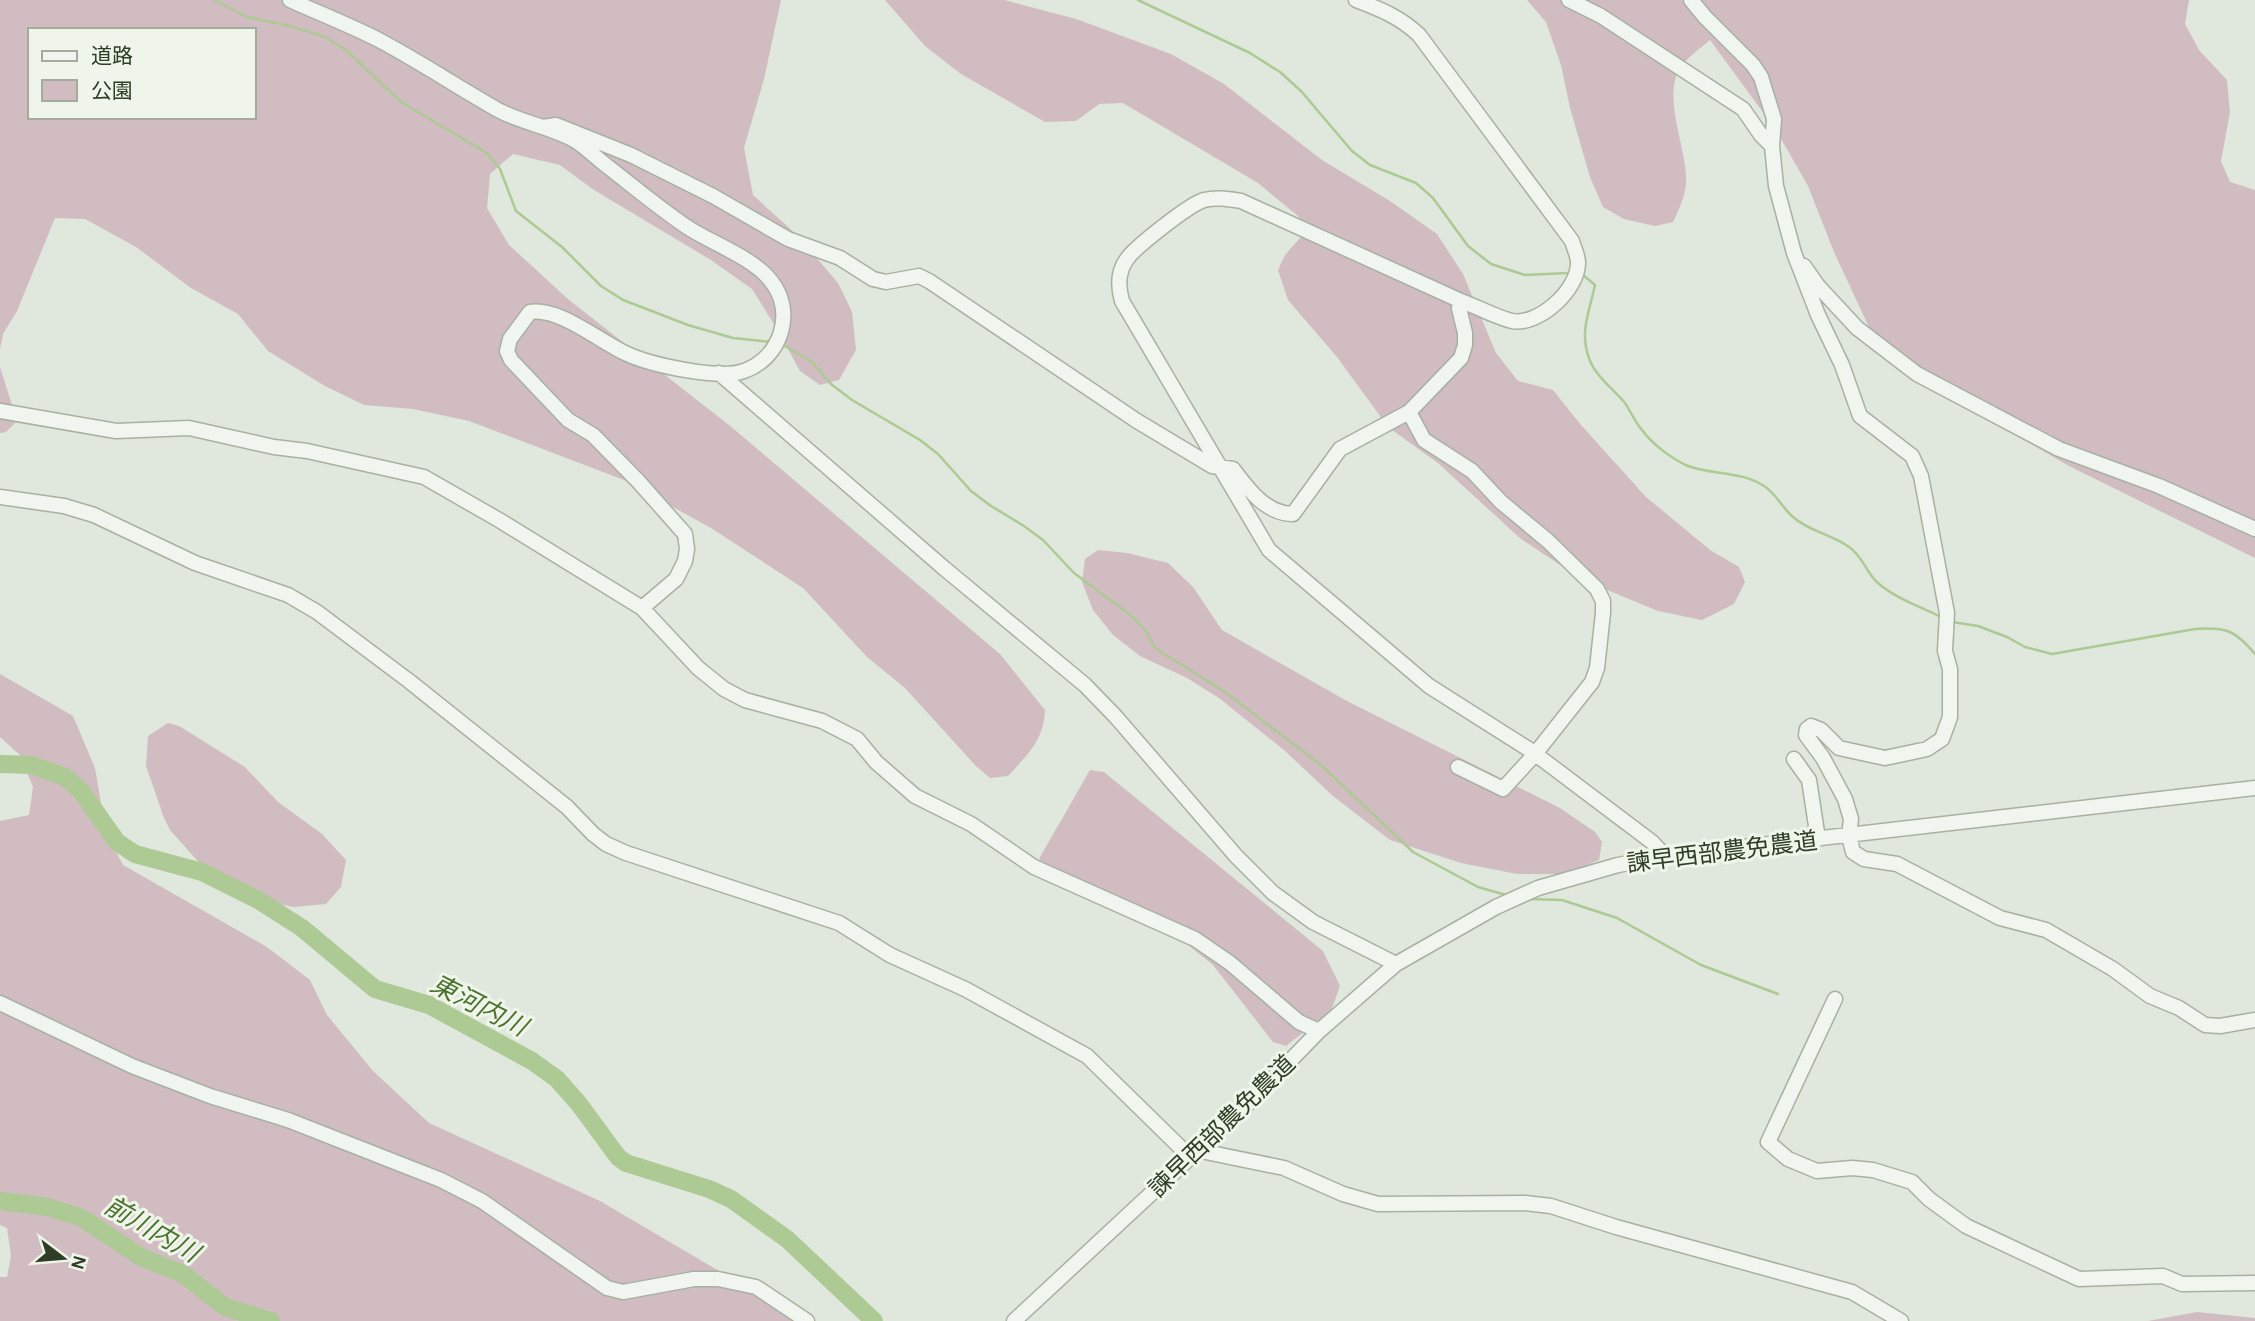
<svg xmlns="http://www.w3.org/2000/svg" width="2255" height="1321" font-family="Karla,'Noto Sans JP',sans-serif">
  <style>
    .green { fill: #d1bcc2; fill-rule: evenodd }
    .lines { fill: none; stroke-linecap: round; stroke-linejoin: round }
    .stream { stroke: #adc994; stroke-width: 2.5 }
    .river { stroke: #adc994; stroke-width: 18 }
    .minor-casing { stroke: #a7b1a1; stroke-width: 17 }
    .minor { stroke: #f1f5ef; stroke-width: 14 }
    .labels { text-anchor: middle; stroke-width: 6; stroke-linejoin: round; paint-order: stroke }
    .street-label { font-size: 24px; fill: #2e3e25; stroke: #eff5eb }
    .water-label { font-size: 26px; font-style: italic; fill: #4c732e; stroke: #eff5eb }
  </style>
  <rect width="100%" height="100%" fill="#e0e7dc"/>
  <path class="green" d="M0,0h781l-17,79 -20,69 9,47 45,41 40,47 14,29 4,38 -17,30 -19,5 -20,-14 -23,-42 -25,-40 -41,-29 -117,-70 -34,-25 -47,-11 -23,20 -3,34 22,37 60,55 160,125 271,229 45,56c-1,30 -17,44 -37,66l-18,2 -14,-12 -71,-78 -38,-31 -64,-69 -92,-60 -87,-48 -155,-59 -56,-12 -49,-4 -39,-19 -57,-35 -30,-37 -47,-26 -55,-41 -51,-28 -30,-1 -38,93 -14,23 -3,15zM30,30h224v87h-224z
    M885,0h119l72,19 95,35 53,30 98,76 68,41 47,33 26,40 33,79 22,28 35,9 28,35 65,72 64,53 29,17 6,15 -11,22 -32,16 -44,-9 -75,-31 -62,-41 -83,-76 -50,-36 -51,-70 -49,-57 -10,-30 7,-15 22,-25 -9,-14 -40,-33 -135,-80 -24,1 -23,17 -31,1 -84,-48 -36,-28z
    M1527,0h662l-4,24 14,26 28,30 3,32 -9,49 9,21 25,8v368l-186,-92 -105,-61 -90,-67 -40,-86 -26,-66 -32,-56 -66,-90c-9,8 -21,16 -28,25 -21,28 3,79 4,111 1,17 -6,31 -13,46l-18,4 -31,-7 -21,-12 -13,-30 -20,-69 -9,-43 -15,-43z
    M0,367l17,54 -11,11 -6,1z
    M1098,550l29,3 41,10 25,24 29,43 123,70 215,108 35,24 7,10 -3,18 -33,14h-49l-56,-11 -71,-23 -57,-44 -49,-46 -65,-52 -32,-20 -47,-22 -27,-21 -20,-25 -11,-28 3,-23z
    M0,674l73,42 22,52 11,65 17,32 144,82 43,33 17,35 46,56 56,52 171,78 204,120h-804v-44h7l4,-21 -4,-28 -7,-3v-404l29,-6 4,-28 -13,-32 -20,-18z
    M168,723l11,3 66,41 33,35 44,32 24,26 -5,27 -15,17 -32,3 -32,-6 -59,-34 -33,-37 -6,-12 -18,-52 2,-30z
    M1090,770l14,2 219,179 17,35 -9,25 -45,35 -13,-4 -60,-77 -41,-33 -97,-42 -27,-8 -12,-10 4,-15z
    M2197,1312l58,6v3h-107z"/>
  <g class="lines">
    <path class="stream" d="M214,0l33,17 43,9 35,11 21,13 55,52 86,51 13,16 16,42 46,36 39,39 22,14 65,25 45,13 38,4
      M1138,0l112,53 30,19 21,19 51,60 18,14 46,18 17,15 35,48 23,18 34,11 43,-2
      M1583,275l12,10c-3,16 -11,36 -10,52 1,34 21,44 40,66 6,9 10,19 17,27 10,14 30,29 46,36 24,9 54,5 76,20 12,7 18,22 29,31 15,14 38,17 56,30 14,9 17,26 29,36 17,15 41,23 61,33
      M781,344l30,17 20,23 21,16 68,40 18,14 33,37 20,15 33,20 19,14 31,33 59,44 15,17 7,14 70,44 96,73 92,87 65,35 28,8
      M1952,622l26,4 29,11 18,10 27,7 143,-25c31,-2 40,1 60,25
      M1530,899l32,1 55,18 84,47 77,29"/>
    <path class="river" d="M0,764l32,1 33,12 16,14 36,51 18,12 67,18 56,28 44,28 73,61 54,16 103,56 25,18 22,25 39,53 8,6 83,26 22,10 56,40 87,82
      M0,1201l48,6 34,11 59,39 42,17 42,33 46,14"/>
    <g class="minor-casing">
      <path id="minor" d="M290,0c29,13 59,25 87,39 42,22 82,49 123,72 23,12 51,16 74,29 12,7 22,18 33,26 27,21 52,42 80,61 24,16 67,31 84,54 25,31 10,77 -27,90 -25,9 -94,-6 -119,-18 -26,-12 -66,-46 -95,-41l-20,27 -3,12 4,9 57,60 25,15 45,46 47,53 2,15 -2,12 -9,18 -34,29
        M1569,0l32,16 142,93 18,26 11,11
        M1691,0l14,17 48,48 8,12 13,42 -2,27 4,40 18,67 24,62 24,50 18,51 52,40 9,20 26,137 -2,38 5,18v48l-8,22 -15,10 -42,9 -46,-10 -18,-18 -10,-4 -4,3 -1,6 17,23 22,41 6,20 -2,17 4,16 11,7 33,5 103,54 46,12 67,39 37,27 29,12 26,17 15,1 35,-6
        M543,127l13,-2 75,30 82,41 75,43 52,19 33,21 13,3 33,-6 10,5 208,140 75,45 21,3c15,20 33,45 60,45l47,-65 69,-37 52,-54 4,-13v-12l-6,-25 2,-7c17,6 34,16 51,20 27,5 67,-32 66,-59 0,-6 -4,-14 -6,-21l-153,-206c-19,-18 -39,-26 -63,-35
        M1804,266l14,20 39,42 60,46 142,75 100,37 96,43
        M1461,301l-220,-100c-13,-2 -24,-4 -37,-1 -14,4 -69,47 -77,59 -9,12 -9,28 -5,42l147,249 160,136 101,64 122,92 13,14
        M719,373l226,196 140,116 31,32 120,139 37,37 40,29 83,42
        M0,411l116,20 73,-3 85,19 33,4 117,26 75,43 143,88 56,60 26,21 21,11 77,21 35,18 19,23 39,34 56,28 63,43 161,72 35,24 69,59 20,9
        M1409,412l15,28 48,31 29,31 47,39 49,48 6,12v12l-6,55 -5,14 -57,72 -32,35 -45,-22
        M0,497l64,9 30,9 101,48 93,32 29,17 92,69 158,126 26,27 13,10 20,9 213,70 51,32 75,34 122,67 98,96 11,-2 88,18 59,26 35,10 147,-1 26,3 65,21 236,65 49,29
        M1794,759l15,21 9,59
        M1835,999l-67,143 20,17 29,12 35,-3 21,2 39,12 17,17 37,27 113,53 84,-3 19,8 73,-1
        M0,1003l132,63 78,30 78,24 153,60 41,21 125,87 16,4 71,-13h24l38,8 51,34
        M1014,1321l240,-223 65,-67 77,-67 100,-57 42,-19 80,-23 47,-9 590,-68"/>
    </g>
    <use href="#minor" class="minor"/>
  </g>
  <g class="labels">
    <g class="street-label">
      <text transform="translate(1722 852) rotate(-7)" y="8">諫早西部農免農道</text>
      <text transform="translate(1222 1126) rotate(-44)" y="8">諫早西部農免農道</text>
    </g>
    <g class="water-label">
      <text transform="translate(479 1005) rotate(27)" y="9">東河内川</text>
      <text transform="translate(152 1229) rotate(30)" y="9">前川内川</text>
    </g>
  </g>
  <rect x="28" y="28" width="228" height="91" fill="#eff5eb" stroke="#a2ac9c" stroke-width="2"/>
  <rect x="42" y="51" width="35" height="10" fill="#f1f5ef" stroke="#a2ac9c" stroke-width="2"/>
  <text x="91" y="63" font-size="21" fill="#2e3e25">道路</text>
  <rect x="42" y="80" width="35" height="21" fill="#d1bcc2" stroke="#a2ac9c" stroke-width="2"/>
  <text x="91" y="98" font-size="21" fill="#2e3e25">公園</text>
  <g transform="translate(63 1258) rotate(106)" stroke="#eff5eb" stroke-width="5" paint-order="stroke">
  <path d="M0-5L12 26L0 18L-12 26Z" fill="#2e3e25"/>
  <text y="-10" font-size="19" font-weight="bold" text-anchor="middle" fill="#2e3e25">N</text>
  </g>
</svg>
